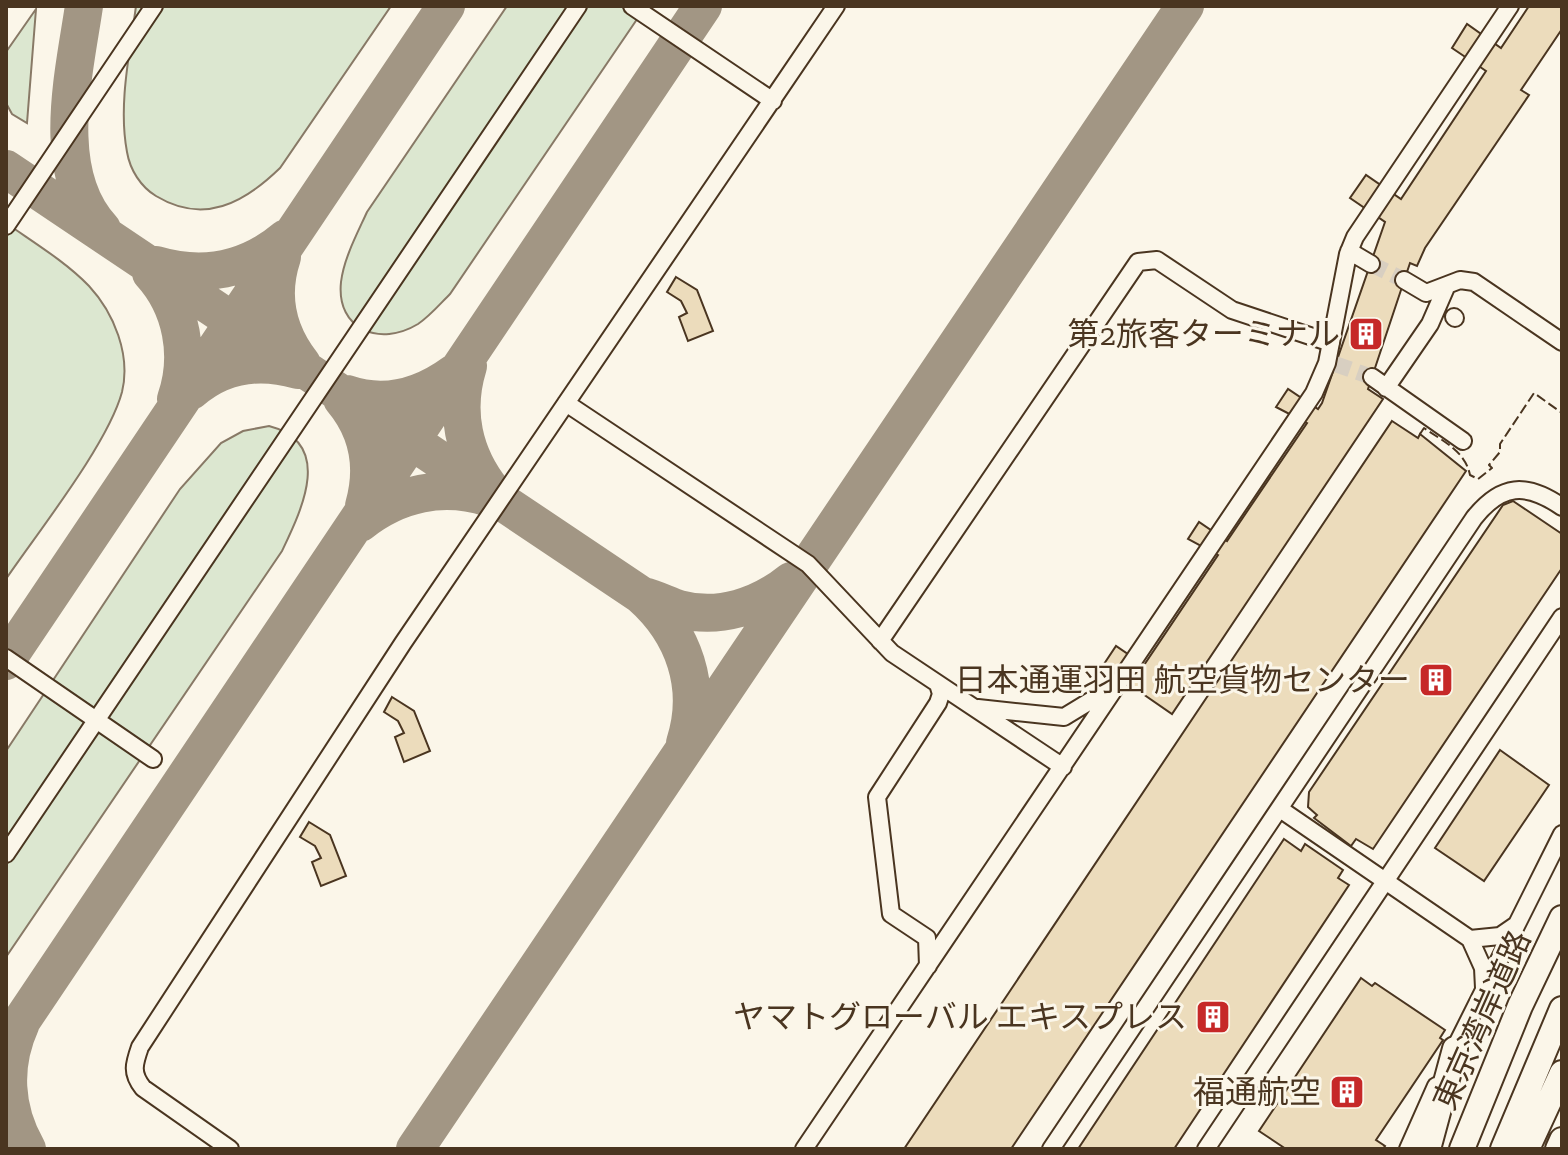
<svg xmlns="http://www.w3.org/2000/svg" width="1568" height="1155" font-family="'Zilla Slab','Noto Sans JP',serif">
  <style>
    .green { fill: #dce7d0; stroke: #887966; stroke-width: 2 }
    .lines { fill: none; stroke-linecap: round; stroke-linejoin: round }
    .taxiway { stroke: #a29684; stroke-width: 38 }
    .building { fill: #ecdcbc; stroke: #4a3520; stroke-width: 2 }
    .minor-tunnel { stroke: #d8cfc1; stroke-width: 16; stroke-dasharray: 16 8; stroke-linecap: butt }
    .minor-casing { stroke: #4a3520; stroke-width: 20 }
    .highway-casing { stroke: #4a3520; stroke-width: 28 }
    .minor { stroke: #fbf6e9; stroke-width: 16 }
    .highway { stroke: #fbf6e9; stroke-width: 24 }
    .fence { stroke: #4a3520; stroke-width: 2; stroke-dasharray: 10 4; stroke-linecap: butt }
    .labels { text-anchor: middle; stroke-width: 6; stroke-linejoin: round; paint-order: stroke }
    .poi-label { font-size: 32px; fill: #4a3520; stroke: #fbf6e9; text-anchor: end }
    .street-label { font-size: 32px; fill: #4a3520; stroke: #fbf6e9 }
  </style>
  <rect width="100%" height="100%" fill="#fbf6e9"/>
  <path class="green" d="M136,6h255l-111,162c-36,35 -76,57 -124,28 -15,-9 -26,-26 -29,-44 -9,-47 3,-100 9,-146z
    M507,6h139l-196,288c-10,10 -20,22 -32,30 -38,23 -82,6 -77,-42 3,-24 16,-48 26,-70z
    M36,9l-9,114 -15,-9 -6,-11v-51z
    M6,223c27,19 60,39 83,63 25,27 42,69 33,106 -14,52 -84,140 -116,187z
    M269,426c66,17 32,85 13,125l-276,406v-206l174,-262 41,-46 22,-12z"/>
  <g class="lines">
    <path class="taxiway" d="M84,6c-10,68 -35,167 18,223
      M6,169l635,426c43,38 62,92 44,148
      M282,257c-13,39 -5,75 20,107
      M156,265c47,14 92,5 130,-27
      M151,273c31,34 40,83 25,126
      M468,366c-14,45 -5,89 25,126
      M191,391c31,-27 69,-32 107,-21
      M347,394c38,13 74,3 107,-21
      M342,399c27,32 33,68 22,107
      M360,523c38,-30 83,-40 129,-25
      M643,596c13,3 24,9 36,13 40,11 81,-3 112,-28
      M6,661l440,-655
      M21,1023c-19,42 -17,86 6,126
      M6,1044l697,-1038
      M415,1149l770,-1143"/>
  </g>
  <path class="building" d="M1529,6h33v23l-41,61 8,5 -104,153 -8,18 -7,-3 -42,126 15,10 -211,315 -42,-29 4,-6 -18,-12 -3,4 -9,-7 12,-18 28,19 74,-110 -30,-16 11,-17 28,19 80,-118 -31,-16 12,-18 30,20 4,-6 63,-181 -35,-24 16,-23 35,24 85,-128 -34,-23 15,-24 34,24z
    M676,277l21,13 16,41 -25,10 -9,-24 8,-4 -6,-12 -14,-9z
    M1392,421l26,17 2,-4 46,37 -455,678h-107z
    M1513,501l49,33v34l-189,281 -17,-10 -5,7 -37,-28 3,-3 -9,-8 1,-15 194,-287z
    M392,697l22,14 16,40 -26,11 -9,-25 9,-4 -6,-12 -14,-9z
    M1500,750l49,35 -65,96 -49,-33z
    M309,822l21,13 16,41 -25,10 -9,-24 9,-4 -6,-12 -15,-9z
    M1284,839l17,12 4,-7 38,26 -5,8 11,7 -175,264h-96z
    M1361,978l11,8 3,-3 70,47 -5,8 3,2 -67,100 9,6 -2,3h-97l-27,-18z"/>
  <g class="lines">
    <path class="minor-tunnel" d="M1371,264l33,16
      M1335,364l37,13"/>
    <g class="minor-casing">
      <path id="minor" d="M632,6l141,95
        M6,226l148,-220
        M1349,251l22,13
        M1404,280l22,13 34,-13 14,2 88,60
        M1454,317l1,1
        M1372,377l91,64
        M1386,388l44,-64 17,-39
        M566,403l242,161 84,89 171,114
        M880,641l258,-379 19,-2 75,50 99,33
        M6,658l147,101
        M978,708l86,9 46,-28
        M1280,809l190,130 13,29 1,20
        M6,854l572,-848
        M1470,939l30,-3 16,-11
        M928,966l-1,-28 -36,-24 -14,-117 61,-94 3,-9 -3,-10
        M1450,1058l112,-224
        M230,1149l-87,-61c-12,-15 -9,-24 -3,-41l263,-404 433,-637
        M804,1149l510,-756 13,-30 21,-109 7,-17 155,-231
        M1051,1149l423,-631c27,-34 52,-36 88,-11
        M1206,1149l356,-532
        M1408,1149l28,-63"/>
    </g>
    <g class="highway-casing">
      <path id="highway" d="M1428,1149l27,-100
        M1462,1149l58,-143 42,-88
        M1503,1149l59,-140
        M1527,1149l35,-76
        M1558,1149l4,-9"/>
    </g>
    <use href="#minor" class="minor"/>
    <use href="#highway" class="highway"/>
    <path class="fence" d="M1420,434l4,-6c20,14 41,23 46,47l8,4 14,-11 -3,-3 11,-13v-8l34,-51 28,20"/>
  </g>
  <defs>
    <g id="building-square" transform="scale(1.8)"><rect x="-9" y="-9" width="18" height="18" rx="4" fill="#c62828" stroke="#fbf6e9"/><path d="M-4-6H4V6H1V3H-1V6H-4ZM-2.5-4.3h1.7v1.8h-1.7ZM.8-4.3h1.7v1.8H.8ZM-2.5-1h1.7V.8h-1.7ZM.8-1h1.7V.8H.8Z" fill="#fff"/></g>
  </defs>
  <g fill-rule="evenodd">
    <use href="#building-square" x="1366" y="334"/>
    <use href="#building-square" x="1436" y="680"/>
    <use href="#building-square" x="1213" y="1017"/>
    <use href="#building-square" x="1347" y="1092"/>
  </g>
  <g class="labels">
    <g class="poi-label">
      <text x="1340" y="345">第2旅客ターミナル</text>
      <text x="1410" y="691">日本通運羽田 航空貨物センター</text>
      <text x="1187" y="1028">ヤマトグローバル エキスプレス</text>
      <text x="1321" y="1103">福通航空</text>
    </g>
    <g class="street-label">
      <text transform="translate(1482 1020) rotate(-66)" y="11">東京湾岸道路</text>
    </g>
  </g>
  <rect width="1568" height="1155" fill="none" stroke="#4a3520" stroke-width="16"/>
</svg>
